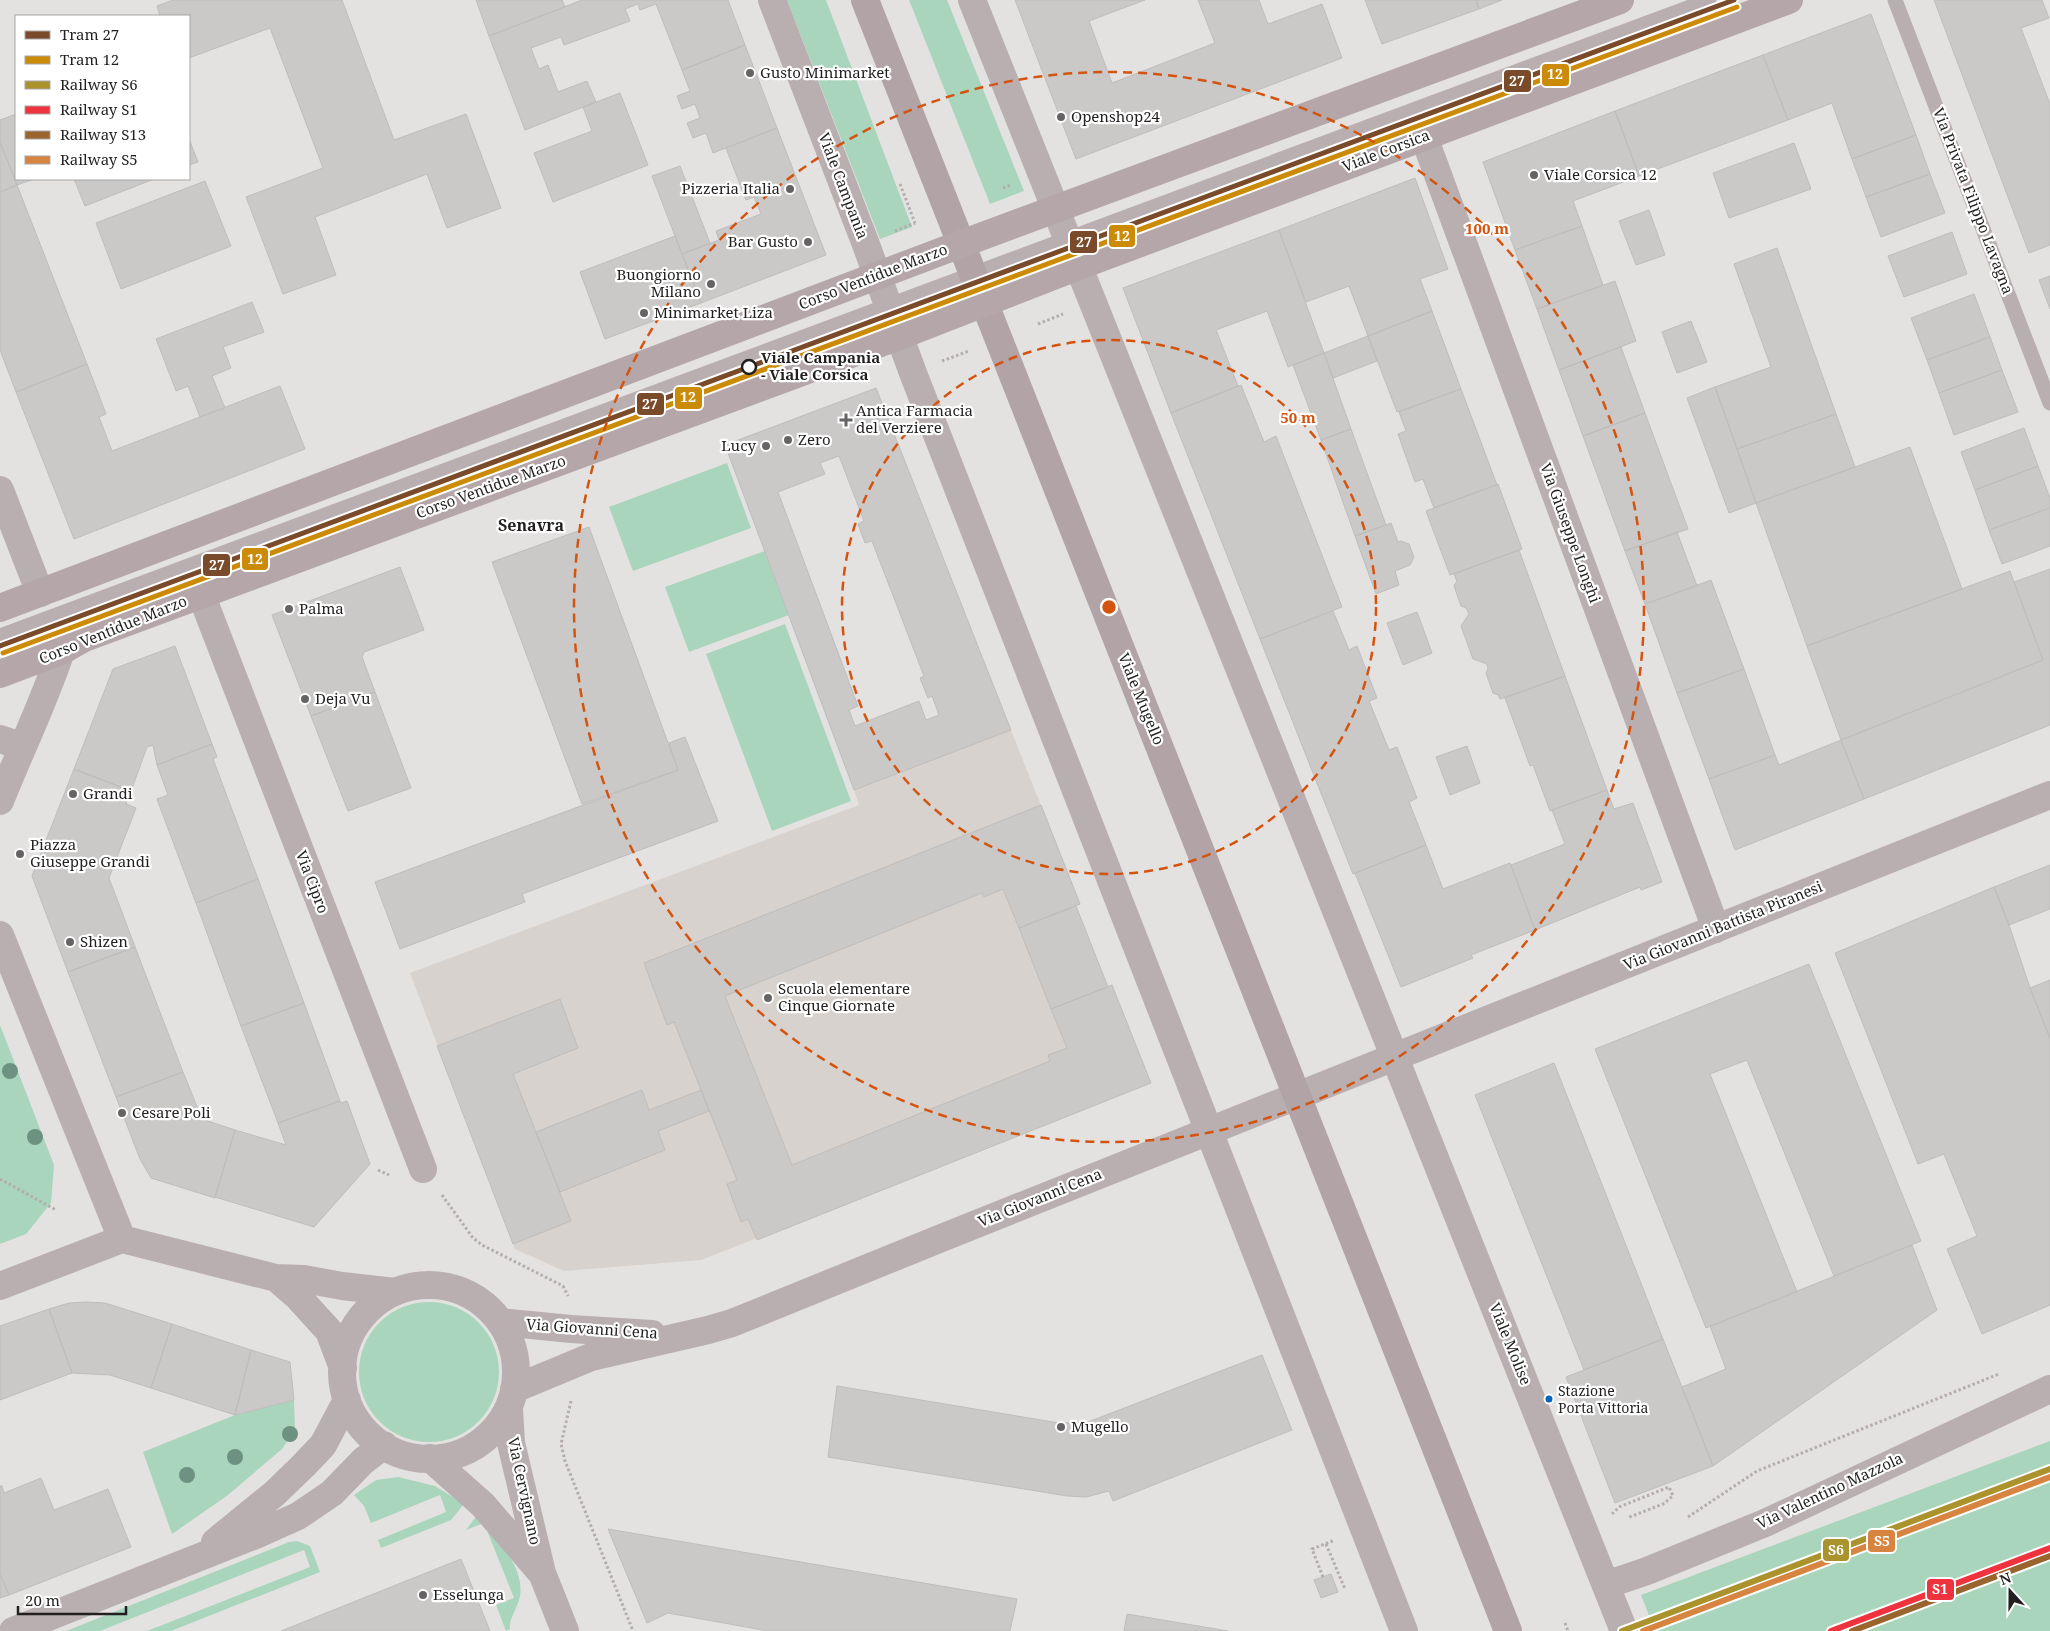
<svg xmlns="http://www.w3.org/2000/svg" width="2050" height="1631" font-family="'Noto Serif',serif">
  <style>
    .built { fill: #d7d2cd }
    .green { fill: #a9d5bc }
    .building { fill: #cac9c8; stroke: #bfbdbc; fill-rule: evenodd }
    .lines { fill: none; stroke-linecap: round; stroke-linejoin: round }
    .path { stroke: #b4acad; stroke-width: 3; stroke-dasharray: 2.5 2.5; stroke-linecap: butt }
    .service { stroke: #baafb0; stroke-width: 15 }
    .minor { stroke: #baafb0; stroke-width: 28 }
    .secondary { stroke: #b2a4a6; stroke-width: 28 }
    .primary { stroke: #b4a6a9; stroke-width: 28 }
    .rail-1-casing { stroke: #fff; stroke-width: 10 }
    .rail-2-casing { stroke: #fff; stroke-width: 10 }
    .rail-3-casing { stroke: #fff; stroke-width: 10 }
    .rail-4-casing { stroke: #fff; stroke-width: 10 }
    .rail-1 { stroke: #aa922d; stroke-width: 6 }
    .rail-2 { stroke: #ee333e; stroke-width: 6 }
    .rail-3 { stroke: #99642e; stroke-width: 6 }
    .rail-4 { stroke: #d78441; stroke-width: 6 }
    .tram-1-casing { stroke: #fff; stroke-width: 9 }
    .tram-2-casing { stroke: #fff; stroke-width: 9 }
    .tram-1 { stroke: #7a4b2a; stroke-width: 5 }
    .tram-2 { stroke: #cc8b06; stroke-width: 5 }
    .tree { fill: #6e9281 }
    .ring { fill: none; stroke: #d4530e; stroke-width: 2.5; stroke-dasharray: 9 6 }
    .poi-dot { fill: #656363; stroke: #fff; stroke-width: 2 }
    .stop-dot { fill: #fff; stroke: #211f1f; stroke-width: 2.5 }
    .bus-dot { fill: #0065bd; stroke: #fff; stroke-width: 2 }
    .labels { text-anchor: middle; stroke-width: 4.5; stroke-linejoin: round; paint-order: stroke }
    .bus-label { font-size: 14px; fill: #211f1f; stroke: #fff; text-anchor: start }
    .poi-label { font-size: 15px; fill: #211f1f; stroke: #fff; text-anchor: start }
    .street-label { font-size: 15px; fill: #211f1f; stroke: #fff }
    .stop-label { font-size: 15px; font-weight: bold; fill: #211f1f; stroke: #fff; text-anchor: start }
    .neighbourhood-label { font-size: 16px; font-weight: bold; fill: #211f1f; stroke: #fff }
    .centre { fill: #d4530e; stroke: #fff; stroke-width: 2.5 }
    .ring-label { font-size: 15px; text-anchor: middle; font-weight: bold; fill: #d4530e; stroke: #fff; stroke-width: 4.5; stroke-linejoin: round; paint-order: stroke }
    .line-badge { stroke: #fff; stroke-width: 2 }
    .badge-label { font-size: 14px; text-anchor: middle; font-weight: bold; fill: #fff }
  </style>
  <rect width="100%" height="100%" fill="#e4e2e0"/>
  <path class="built" d="M1011,730l69,174 -4,2 32,81 4,-2 39,98 -450,177 -137,11 -49,-22 -105,-276 449,-168 -5,-15z"/>
  <path class="green" d="M787,0h39l86,227 -32,12z
    M909,0h38l77,191 -34,13z
    M727,463l24,65 -118,43 -24,-64z
    M765,551l24,64 -100,37 -24,-65z
    M785,624l66,177 -79,30 -66,-177z
    M0,1025l54,140 -3,38 -25,31 -26,10z
    M359 1372a70 70 0 1 1 140 0a70 70 0 1 1-140 0Z
    M294,1400l1,30 -13,19 -54,46 -56,39 -29,-82 92,-37z
    M2050,1441v190h-395l-14,-36z
    M398,1477l37,9 29,18 -13,16 -70,28 -3,-8 68,-28 -6,-17 -69,28 -7,-17 -10,-11 22,-15z
    M478,1514c16,21 47,53 42,82 -2,12 -11,21 -10,33l-4,2 -10,-26 18,-7 -30,-75 -18,7z
    M297,1541l13,5 10,26 -149,59h-24l163,-64 -6,-17 -204,81h-34l223,-89z"/>
  <path class="building" d="M173,0h169l52,140 72,-26 35,94 -54,20 -20,-54 -112,43 21,58 -53,19 -37,-97 77,-29 -53,-140 -81,30v-42h-29l-3,-10z
    M476,0h86l3,7 -76,29z
    M582,0h146l17,45 -63,25 -26,-66 -16,6 -2,-6 -13,5 5,12 -66,24 -3,-8 -30,11 8,21 9,-4 10,27 29,-11 9,21 -71,28 -36,-94z
    M1015,0h130l-56,21 23,62 103,-40 -17,-43h61l9,24 54,-20 20,54 -266,101z
    M1365,0h111l3,9 -97,35z
    M1476,0h26l-23,9z
    M1934,0h108l7,18 -28,10 29,76v141l-21,8z
    M1871,14l45,121 -64,24 -20,-56 -44,17 -25,-65z
    M745,45l32,83 -64,25 -7,-20 -13,5 -6,-15 13,-5 -5,-14 -13,5 -5,-13 13,-5 -8,-21z
    M1763,55l25,65 -149,56 -24,-65z
    M620,93l28,72 -95,37 -19,-49 58,-22 -9,-24z
    M1615,111l24,65 -66,25 9,25 -67,24 -32,-88z
    M16,114v65h18l-17,6 -17,-43v-22z
    M777,128l49,127 -125,48 -19,-49 37,-14 -3,-9 45,-17 -7,-17 -8,3 -20,-52z
    M1916,135l14,39 -64,23 -14,-38z
    M189,139l9,23 -9,3z
    M0,142l17,43 -17,7z
    M1794,143l17,46 -82,29 -16,-45z
    M680,166l30,77 -28,11 -30,-78z
    M1930,174l15,39 -64,24 -15,-40z
    M1415,178l33,91 -28,10 12,32 -64,25 -19,-50 -43,16 -27,-72z
    M74,179h80l-69,27z
    M205,181l26,65 -110,43 -25,-66z
    M17,185l70,179 -71,28 -16,-42v-158z
    M1649,210l16,45 -29,10 -17,-44z
    M1582,226l21,59 -66,24 -22,-59z
    M1279,230l45,123 -36,14 -21,-56 -51,19 22,56 -67,27 -48,-125z
    M1952,232l15,42 -63,23 -16,-41z
    M675,236l26,67 -96,36 -25,-67z
    M1777,248l59,166 -99,35 -22,-62 56,-20 -37,-103z
    M2050,276v33l-11,-29z
    M1615,281l21,60 -77,29 -22,-61z
    M1974,294l16,43 -63,23 -16,-42z
    M252,302l12,30 -41,15 8,21 -19,8 13,32 -25,9 -12,-31 -12,5 -20,-52z
    M1432,311l29,78 -64,23 -29,-76z
    M1691,321l16,41 -30,11 -15,-41z
    M1368,336l9,25 -44,17 -9,-25z
    M1990,337l12,33 -63,23 -12,-33z
    M1621,347l24,66 -62,23 -24,-66z
    M1324,353l27,76 -30,11 -28,-75z
    M87,364l19,50 -7,3 13,34 168,-65 25,63 -231,90 -58,-147z
    M2002,370l16,42 -64,23 -15,-42z
    M1241,385l23,57 12,-6 66,171 -82,32 -89,-226z
    M1715,387l41,116 -27,10 -42,-115z
    M876,388l135,342 -157,60 -129,-345zM839,456l25,65 -6,3 7,19 7,-2 52,135 -4,2 8,20 4,-2 7,19 -13,5 -7,-19 -64,25 -6,-16 9,-4 -80,-214 47,-18 -5,-11z
    M1461,389l36,96 -63,23 -11,-29 -8,3 -17,-48 8,-3 -7,-19z
    M1645,413l43,116 -63,22 -42,-115z
    M1836,414l19,53 -99,36 -19,-54z
    M2024,428l14,38 -63,24 -14,-38z
    M1351,429l35,96 -31,11 -34,-96z
    M1910,447l52,142 -155,57 -51,-143z
    M2038,466l12,32v10l-61,22 -14,-40z
    M1498,484l24,65 -72,26 -24,-64z
    M2050,508v38l-48,18 -13,-34z
    M1391,523l7,19 3,-1 8,3 5,13 -4,8 -15,6 4,14 -23,9 -21,-58z
    M589,527l89,243 -96,34 -90,-242z
    M1677,532l20,54 -52,18 -20,-53z
    M1519,550l46,126 -65,23 -2,-4 -5,-2 -7,-20 2,-4 -1,-5 -14,-5 -12,-33 8,-12 -3,-6 -5,-2 -7,-20 3,-5 -3,-7z
    M400,567l24,63 -60,22 -2,5 13,35 -64,24 -39,-101z
    M2050,569v156l-186,74 -23,-59 202,-80 -29,-78z
    M2010,571l33,89 -202,80 -34,-94z
    M1711,580l33,89 -67,24 -32,-89z
    M1333,611l16,39 8,-4 20,52 -8,3 20,49 8,-3 20,51 -8,4 17,43 -73,29 -93,-235z
    M1417,612l15,41 -29,12 -16,-42z
    M175,646l37,98 -55,21 -4,-20 -6,2 -16,44 -57,-22 39,-100z
    M1744,669l31,86 -66,24 -32,-86z
    M1565,676l42,114 -57,21 -17,-46 -3,1 -25,-68z
    M375,692l36,96 -63,23 -37,-95z
    M685,737l33,84 -196,73 3,8 -125,47 -25,-67 303,-112 -9,-27z
    M1841,740l23,59 -129,51 -26,-71 66,-24 4,10z
    M212,744l5,13 -4,2 45,120 -62,24 -39,-104 11,-4 -11,-30z
    M1467,746l13,37 -30,12 -14,-38z
    M74,769l57,22 -5,13 10,4 -27,70 26,69 -67,25 -36,-96z
    M1607,790l7,19 19,-6 29,79 -21,8 -1,-3 -105,43 -24,-65 54,-21 -13,-34z
    M1041,805l39,99 -61,24 -16,-39 -19,8 -2,-4 -257,103 67,169 258,-104 -2,-6 19,-7 -16,-39 61,-24 39,98 -394,157 -9,-21 -7,3 -14,-38 10,-4 -63,-158 -7,3 -23,-62z
    M1426,845l17,44 67,-26 25,67 -64,25 2,3 -72,29 -46,-114z
    M2050,865v44l-41,16 -15,-38z
    M258,879l46,124 -63,23 -45,-123z
    M1994,887l15,38 21,63 20,50v267l-68,29 -35,-85 30,-13 -33,-82 -26,10 -83,-211z
    M1076,906l32,81 -57,22 -32,-81z
    M135,947l48,125 -67,25 -48,-125z
    M1809,964l112,277 -87,35 -87,-216 -37,14 87,218 -91,36 -111,-279z
    M2050,980v58l-20,-50z
    M560,999l18,49 -65,26 58,147 -58,23 -76,-198z
    M304,1003l36,98 -62,22 -37,-97z
    M1554,1063l109,276 -79,31 -109,-275z
    M183,1072l19,47 33,11 -20,68 -64,-20 -11,-19 -24,-62z
    M642,1090l7,20 52,-20 8,21 -51,20 7,19 -105,42 -24,-60z
    M340,1101l1,2 6,-2 23,63 -56,63 -99,-30 20,-67 51,15 -8,-22z
    M1912,1245l25,65 -224,156 -31,-79 44,-18 -16,-43z
    M86,1302l19,1 67,21 -21,64 -41,-13 -38,-2 -23,-64 20,-6z
    M49,1309l23,64 -72,27v-74z
    M172,1324l79,26 -16,65 -84,-27z
    M1663,1339l50,127 -98,37 -49,-126z
    M251,1350l39,12 4,38 -59,15z
    M1262,1355l30,75 -179,71 -4,-10 -23,6 -19,-1 -239,-39 9,-71 222,37 29,-1z
    M41,1478l13,32 54,-21 23,58 -122,48 -9,-21v-88h2l2,7z
    M608,1529l409,70 -7,32h-242l-100,-18 -21,10z
    M461,1559l29,72h-209z
    M0,1574l9,21 -9,3z
    M1331,1574l7,18 -17,6 -7,-18z
    M1127,1614l101,17h-104z"/>
  <g class="lines">
    <path class="path" d="M900,184l15,39
      M1003,188l8,-3
      M895,231l20,-8
      M1038,324l25,-10
      M942,361l27,-10
      M378,1170l11,5
      M0,1179l56,31
      M442,1195l31,43 9,7 81,41 5,10
      M571,1401l-10,43 4,17 68,170
      M1612,1514l7,-7 50,-20 4,9 -10,8 -36,14
      M1688,1517l69,-46 242,-97
      M1326,1544l19,45
      M1323,1577l-11,-28 23,-9
      M1565,1623l3,8"/>
    <path class="service" d="M1895,0l155,403
      M0,636l1709,-636"/>
    <path class="minor" d="M772,0l93,242 48,131 491,1258
      M972,0l652,1631
      M1424,137l292,792
      M0,490l40,103
      M201,594l222,575
      M0,739l21,7
      M0,801c20,-50 44,-99 61,-150
      M0,935l122,304
      M122,1239l154,39 28,1 38,7 53,6
      M276,1278l22,19 31,34 14,37
      M342 1372a87 87 0 1 1 174 0a87 87 0 1 1-174 0Z
      M0,1286l122,-47
      M500,1322l71,7 81,5
      M514,1389l77,-32 117,-27 24,-7 212,-86 1106,-442
      M509,1409l2,34 31,130 23,58
      M430,1458l53,47 56,65
      M215,1542l59,-48 30,-29 19,-20 24,-45
      M1606,1585l41,-14 118,-48 285,-134
      M13,1631l245,-97 40,-18 34,-23 31,-32 21,-16"/>
    <path class="secondary" d="M865,0l643,1631"/>
    <path class="primary" d="M0,608l961,-364 659,-244
      M0,674l61,-23 23,-13 815,-302 180,-70 710,-266"/>
    <g class="rail-1-casing">
      <path id="rail-1" d="M1622,1631l428,-162"/>
    </g>
    <g class="rail-2-casing">
      <path id="rail-2" d="M1831,1631l219,-83"/>
    </g>
    <g class="rail-3-casing">
      <path id="rail-3" d="M1852,1631l198,-75"/>
    </g>
    <g class="rail-4-casing">
      <path id="rail-4" d="M1643,1631l407,-154"/>
    </g>
    <use href="#rail-1" class="rail-1"/>
    <use href="#rail-2" class="rail-2"/>
    <use href="#rail-3" class="rail-3"/>
    <use href="#rail-4" class="rail-4"/>
    <g class="tram-1-casing">
      <path id="tram-1" d="M0,646l1734,-646"/>
    </g>
    <g class="tram-2-casing">
      <path id="tram-2" d="M3,653l1734,-646"/>
    </g>
    <use href="#tram-1" class="tram-1"/>
    <use href="#tram-2" class="tram-2"/>
  </g>
  <g class="tree">
    <circle cx="10" cy="1071" r="8"/>
    <circle cx="35" cy="1137" r="8"/>
    <circle cx="290" cy="1434" r="8"/>
    <circle cx="235" cy="1457" r="8"/>
    <circle cx="187" cy="1475" r="8"/>
  </g>
  <g class="ring">
    <circle cx="1109" cy="607" r="267"/>
    <circle cx="1109" cy="607" r="535"/>
  </g>
  <g class="poi-dot">
    <circle cx="750" cy="73" r="5"/>
    <circle cx="1061" cy="117" r="5"/>
    <circle cx="1534" cy="175" r="5"/>
    <circle cx="790" cy="189" r="5"/>
    <circle cx="808" cy="242" r="5"/>
    <circle cx="711" cy="284" r="5"/>
    <circle cx="644" cy="313" r="5"/>
    <path d="M843.5 412.5h5v5h5v5h-5v5h-5v-5h-5v-5h5z"/>
    <circle cx="788" cy="440" r="5"/>
    <circle cx="766" cy="446" r="5"/>
    <circle cx="289" cy="609" r="5"/>
    <circle cx="305" cy="699" r="5"/>
    <circle cx="73" cy="794" r="5"/>
    <circle cx="20" cy="854" r="5"/>
    <circle cx="70" cy="942" r="5"/>
    <circle cx="768" cy="998" r="5"/>
    <circle cx="122" cy="1113" r="5"/>
    <circle cx="1061" cy="1427" r="5"/>
    <circle cx="423" cy="1595" r="5"/>
  </g>
  <circle class="stop-dot" cx="749" cy="367" r="7"/>
  <circle class="bus-dot" cx="1549" cy="1399" r="4.5"/>
  <g class="labels">
    <g class="bus-label">
      <text x="1558" y="1396">Stazione<tspan x="1558" dy="17">Porta Vittoria</tspan></text>
    </g>
    <g class="poi-label">
      <text x="760" y="78">Gusto Minimarket</text>
      <text x="1071" y="122">Openshop24</text>
      <text x="1544" y="180">Viale Corsica 12</text>
      <text x="780" y="194" text-anchor="end">Pizzeria Italia</text>
      <text x="798" y="247" text-anchor="end">Bar Gusto</text>
      <text x="701" y="280" text-anchor="end">Buongiorno<tspan x="701" dy="17">Milano</tspan></text>
      <text x="654" y="318">Minimarket Liza</text>
      <text x="856" y="416">Antica Farmacia<tspan x="856" dy="17">del Verziere</tspan></text>
      <text x="798" y="445">Zero</text>
      <text x="756" y="451" text-anchor="end">Lucy</text>
      <text x="299" y="614">Palma</text>
      <text x="315" y="704">Deja Vu</text>
      <text x="83" y="799">Grandi</text>
      <text x="30" y="850">Piazza<tspan x="30" dy="17">Giuseppe Grandi</tspan></text>
      <text x="80" y="947">Shizen</text>
      <text x="778" y="994">Scuola elementare<tspan x="778" dy="17">Cinque Giornate</tspan></text>
      <text x="132" y="1118">Cesare Poli</text>
      <text x="1071" y="1432">Mugello</text>
      <text x="433" y="1600">Esselunga</text>
    </g>
    <g class="street-label">
      <text transform="translate(1386 151) rotate(-21)" y="5">Viale Corsica</text>
      <text transform="translate(843 186) rotate(69)" y="5">Viale Campania</text>
      <text transform="translate(1973 201) rotate(69)" y="5">Via Privata Filippo Lavagna</text>
      <text transform="translate(873 277) rotate(-21)" y="5">Corso Ventidue Marzo</text>
      <text transform="translate(491 487) rotate(-20)" y="5">Corso Ventidue Marzo</text>
      <text transform="translate(1570 533) rotate(70)" y="5">Via Giuseppe Longhi</text>
      <text transform="translate(113 630) rotate(-22)" y="5">Corso Ventidue Marzo</text>
      <text transform="translate(1141 699) rotate(68)" y="5">Viale Mugello</text>
      <text transform="translate(312 882) rotate(69)" y="5">Via Cipro</text>
      <text transform="translate(1723 926) rotate(-22)" y="5">Via Giovanni Battista Piranesi</text>
      <text transform="translate(1040 1198) rotate(-22)" y="5">Via Giovanni Cena</text>
      <text transform="translate(592 1329) rotate(4)" y="5">Via Giovanni Cena</text>
      <text transform="translate(1510 1344) rotate(68)" y="5">Viale Molise</text>
      <text transform="translate(524 1491) rotate(78)" y="5">Via Cervignano</text>
      <text transform="translate(1830 1491) rotate(-25)" y="5">Via Valentino Mazzola</text>
    </g>
    <g class="stop-label">
      <text x="761" y="363">Viale Campania<tspan x="761" dy="17">- Viale Corsica</tspan></text>
    </g>
    <g class="neighbourhood-label">
      <text x="531" y="531">Senavra</text>
    </g>
  </g>
  <circle cx="1109" cy="607" r="8" class="centre"/>
  <g class="ring-label">
    <text x="1487" y="234">100 m</text>
    <text x="1298" y="423">50 m</text>
  </g>
  <g class="line-badge">
    <rect x="1541" y="63" width="29" height="24" rx="5" fill="#cc8b06"/>
    <rect x="1503" y="69" width="29" height="24" rx="5" fill="#7a4b2a"/>
    <rect x="1108" y="224" width="28" height="24" rx="5" fill="#cc8b06"/>
    <rect x="1069" y="230" width="29" height="24" rx="5" fill="#7a4b2a"/>
    <rect x="674" y="386" width="29" height="24" rx="5" fill="#cc8b06"/>
    <rect x="636" y="392" width="29" height="24" rx="5" fill="#7a4b2a"/>
    <rect x="241" y="547" width="28" height="24" rx="5" fill="#cc8b06"/>
    <rect x="202" y="553" width="29" height="24" rx="5" fill="#7a4b2a"/>
    <rect x="1867" y="1529" width="29" height="24" rx="5" fill="#d78441"/>
    <rect x="1822" y="1538" width="28" height="24" rx="5" fill="#aa922d"/>
    <rect x="1926" y="1578" width="29" height="23" rx="5" fill="#ee333e"/>
  </g>
  <g class="badge-label">
    <text x="1555" y="79">12</text>
    <text x="1517" y="86">27</text>
    <text x="1122" y="241">12</text>
    <text x="1084" y="247">27</text>
    <text x="688" y="402">12</text>
    <text x="650" y="409">27</text>
    <text x="255" y="564">12</text>
    <text x="217" y="570">27</text>
    <text x="1882" y="1546">S5</text>
    <text x="1836" y="1555">S6</text>
    <text x="1940" y="1594">S1</text>
  </g>
  <rect x="15" y="15" width="175" height="165" fill="#ffffff" stroke="#a6a5a5"/>
  <rect x="25" y="31" width="25" height="8" fill="#7a4b2a" stroke="#a6a5a5"/>
  <text x="60" y="40" font-size="15" fill="#211f1f">Tram 27</text>
  <rect x="25" y="56" width="25" height="8" fill="#cc8b06" stroke="#a6a5a5"/>
  <text x="60" y="65" font-size="15" fill="#211f1f">Tram 12</text>
  <rect x="25" y="81" width="25" height="8" fill="#aa922d" stroke="#a6a5a5"/>
  <text x="60" y="90" font-size="15" fill="#211f1f">Railway S6</text>
  <rect x="25" y="106" width="25" height="8" fill="#ee333e" stroke="#a6a5a5"/>
  <text x="60" y="115" font-size="15" fill="#211f1f">Railway S1</text>
  <rect x="25" y="131" width="25" height="8" fill="#99642e" stroke="#a6a5a5"/>
  <text x="60" y="140" font-size="15" fill="#211f1f">Railway S13</text>
  <rect x="25" y="156" width="25" height="8" fill="#d78441" stroke="#a6a5a5"/>
  <text x="60" y="165" font-size="15" fill="#211f1f">Railway S5</text>
  <g transform="translate(2010 1591) rotate(339)" stroke="#ffffff" stroke-width="4" paint-order="stroke">
  <path d="M0-4L9 19L0 12L-9 19Z" fill="#211f1f"/>
  <text y="-8" font-size="14" font-weight="bold" text-anchor="middle" fill="#211f1f">N</text>
  </g>
  <path d="M18 1606v8h108v-8" fill="none" stroke="#211f1f" stroke-width="2.5"/>
  <text x="25" y="1606" font-size="15" fill="#211f1f" stroke="#ffffff" stroke-width="4" paint-order="stroke">20 m</text>
</svg>
